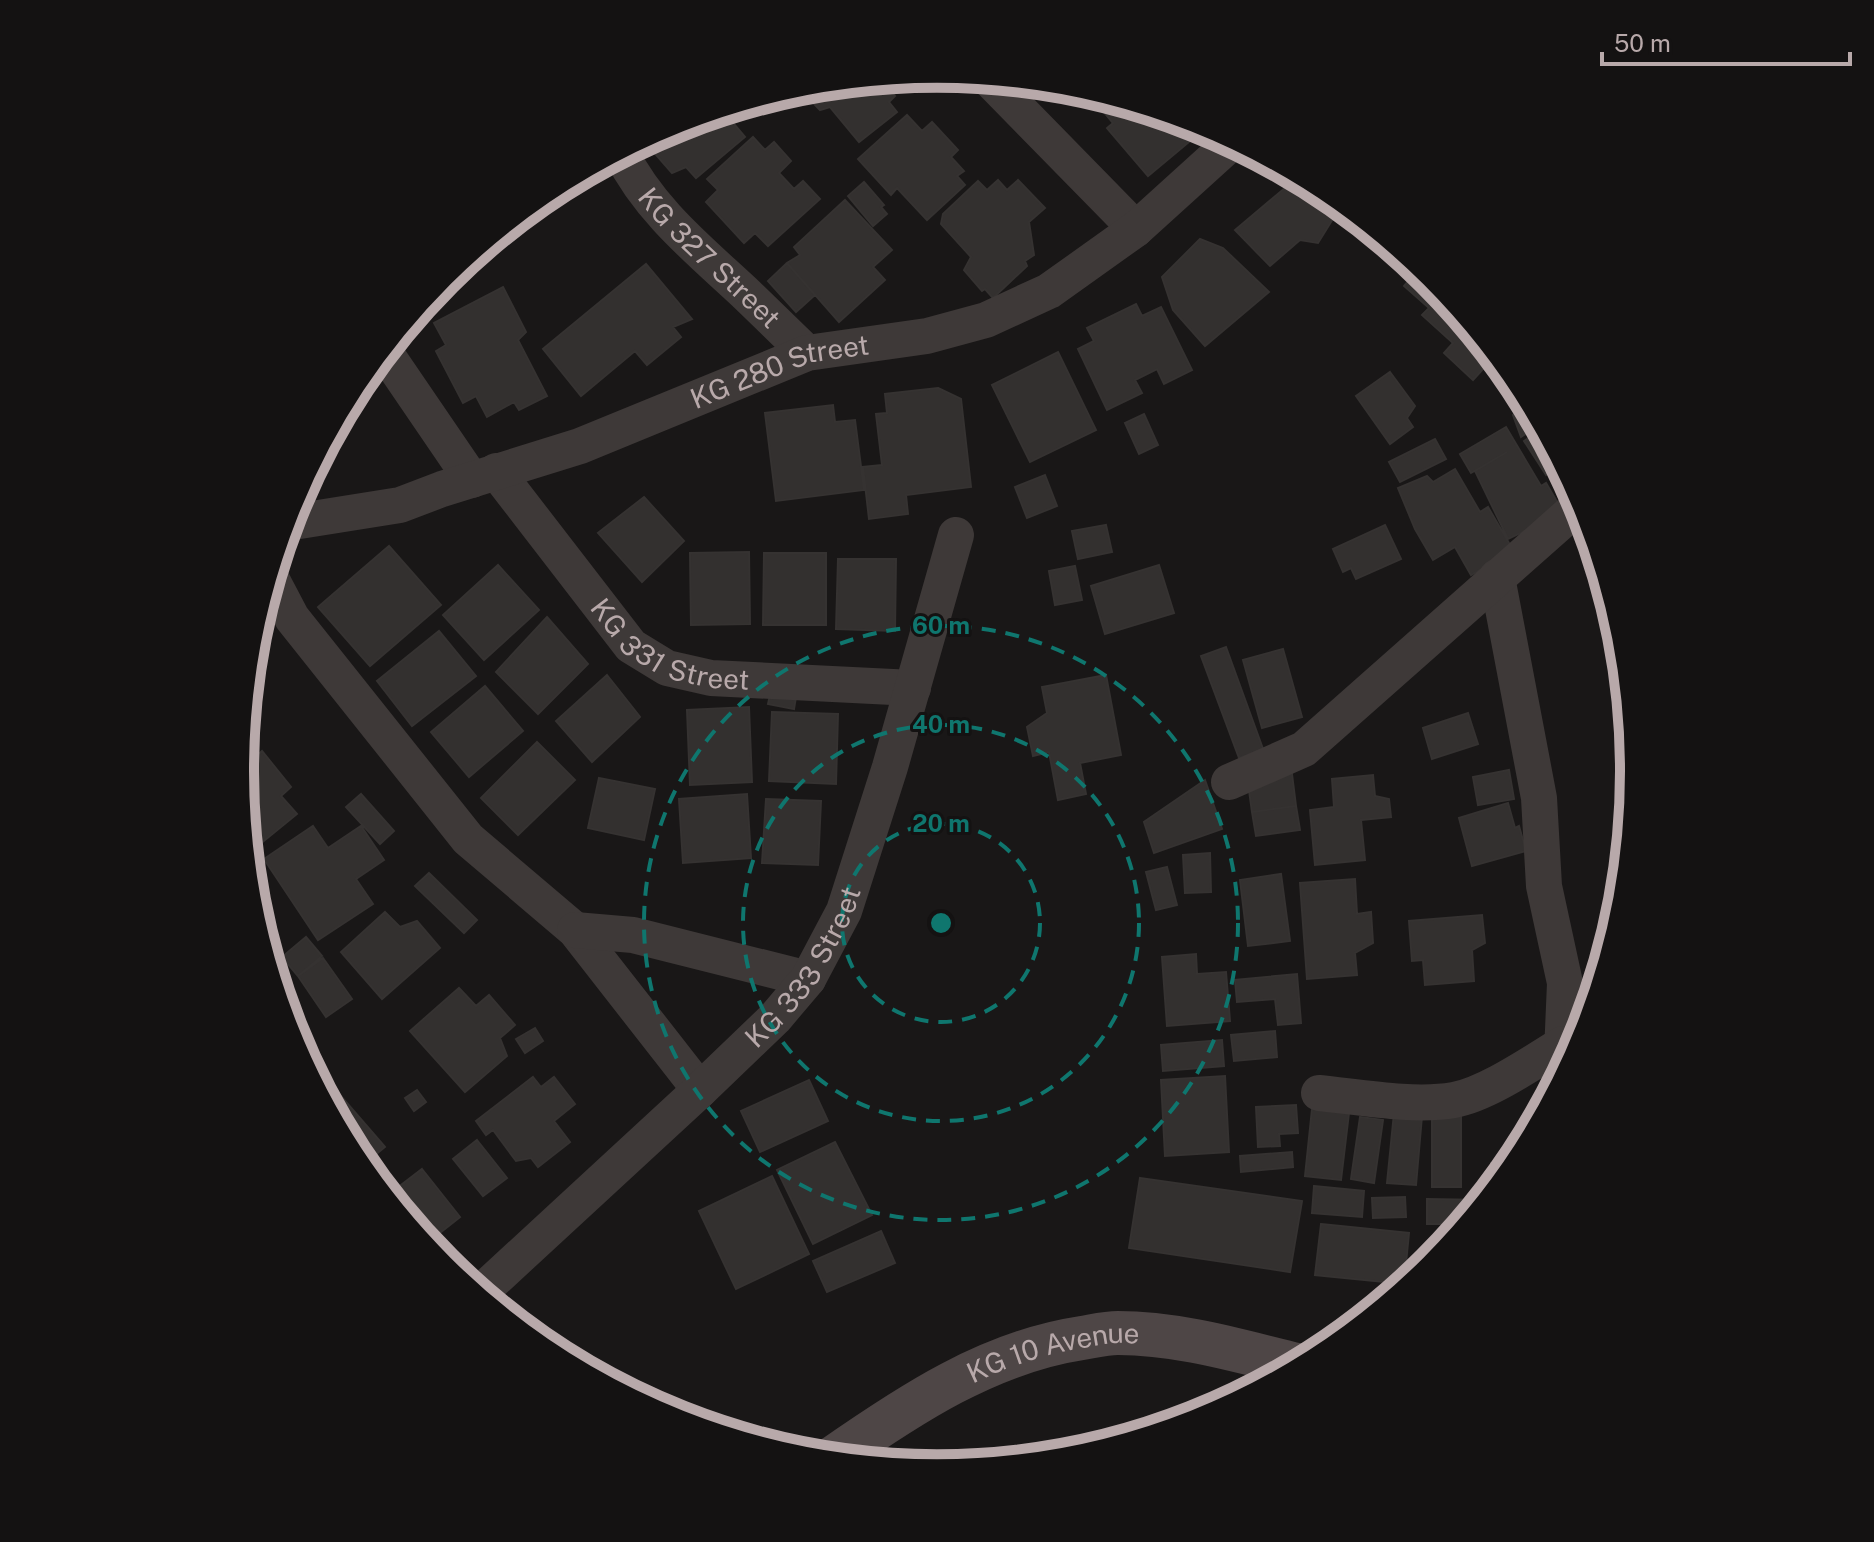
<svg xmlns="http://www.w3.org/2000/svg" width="1874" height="1542" font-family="'Public Sans',sans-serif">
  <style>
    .building { fill: #33302f; stroke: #353231; stroke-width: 2 }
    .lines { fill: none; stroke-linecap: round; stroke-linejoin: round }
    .street { stroke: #3e3938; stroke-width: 36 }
    .secondary { stroke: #4e4646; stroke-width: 44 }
    .ring { fill: none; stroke: #0f766e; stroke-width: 4; stroke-dasharray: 14 10 }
    .labels { text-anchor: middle; stroke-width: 6; stroke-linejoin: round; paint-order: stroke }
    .street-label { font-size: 28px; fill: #b8a9aa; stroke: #141212 }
    .rim { fill: none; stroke: #b8a9aa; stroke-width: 10 }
    .centre { fill: #0f766e; stroke: #141212; stroke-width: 4 }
    .ring-label { font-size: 24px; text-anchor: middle; font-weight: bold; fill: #0f766e; stroke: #141212; stroke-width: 6; stroke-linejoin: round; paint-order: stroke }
  </style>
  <rect width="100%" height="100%" fill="#191717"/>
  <path class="building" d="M888,79l7,7 -4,6 4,4 -6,6 8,10 -38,30 -29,-35 -10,3 -21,-22z
    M1104,97l91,28 6,7 -53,44 -41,-48 6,-5 -15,-18z
    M723,111l22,26 -49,41 -10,-11 -14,6 -28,-32 27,-14z
    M907,115l15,16 10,-9 26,28 -7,7 13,14 -7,5 8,9 -38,35 -30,-32 -6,7 -33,-36z
    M753,137l12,13 9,-8 17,19 -12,12 15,16 9,-8 17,18 -52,47 -13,-13 -11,10 -38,-41 12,-12 -11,-11z
    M1298,177l38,37 -18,29 -18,-3 -30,26 -35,-36z
    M998,180l9,10 11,-10 27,28 -16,14 5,33 -9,6 2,5 -34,32 -8,-9 -3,2 -18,-21 7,-13 -30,-33 2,-10 35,-33 9,9z
    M864,182l20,23 -3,2 6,7 -14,12 -25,-30z
    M845,200l47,50 -19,17 12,13 -46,42 -52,-59 13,-8 -6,-8z
    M1358,219l36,30 -12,9 -30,-35z
    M1200,239l23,9 46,44 -64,54 -32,-36 -11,-33z
    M787,263l28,32 -19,17 -28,-31z
    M646,264l46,55 -19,8 8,10 -34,28 -12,-14 -54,45 -38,-47z
    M1419,269l11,9 64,79 -21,23 -29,-27 9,-10 -31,-28 7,-7 -25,-22z
    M503,287l23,45 -8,8 29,56 -28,14 -5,-8 -27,15 -11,-21 -13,7 -27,-52 10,-6 -12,-22z
    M1136,304l6,12 19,-9 31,63 -28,14 -7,-15 -22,11 7,13 -35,17 -29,-61 16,-8 -7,-13z
    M1058,352l38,78 -66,32 -38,-77z
    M1390,372l25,34 -8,12 6,9 -23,17 -34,-48z
    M938,388l23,11 10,88 -65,8 2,19 -39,5 -6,-52 19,-2 -6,-51 11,-1 -2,-19z
    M1527,402l12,23 -18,12 -8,-22z
    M833,405l2,17 20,-2 9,70 -88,11 -11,-88z
    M1144,414l14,31 -19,9 -14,-31z
    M1506,427l35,59 5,-3 13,22 -5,12 -46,22 -33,-68 32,-19 -36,21 -11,-19z
    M1541,430l25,47 -7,7 -9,-13 -4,4 -22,-34z
    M1435,439l11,20 -46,23 -11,-20z
    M1455,469l25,43 8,-5 25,43 -42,25 -16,-28 -22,13 -18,-31 -17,-41 29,-12 6,6z
    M1045,475l12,31 -30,12 -12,-31z
    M644,497l40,44 -42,41 -44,-49z
    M1106,525l6,27 -34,7 -6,-28z
    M1385,525l16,34 -45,20 -5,-11 -8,4 -10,-23z
    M389,546l52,59 -71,61 -52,-59z
    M749,552l1,72 -59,1 -1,-72z
    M764,553h62v72h-63z
    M838,559h58l-1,72 -59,-2z
    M498,565l41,45 -55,50 -41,-45z
    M1159,565l15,48 -69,21 -14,-48z
    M1075,566l7,34 -27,5 -6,-34z
    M547,617l41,47 -50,50 -42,-42z
    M439,631l37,45 -64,50 -35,-45z
    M1226,647l37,102 -24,9 -38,-102z
    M1283,649l19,68 -40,11 -19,-68z
    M607,675l33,42 -48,45 -36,-41z
    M1106,675l15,80 -41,8 6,31 -28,6 -9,-48 -16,4 -6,-29 20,-14 -5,-26z
    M485,686l38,45 -54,46 -38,-45z
    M772,686l25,5 -3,18 -26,-5z
    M749,707l3,75 -62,3 -3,-75z
    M772,712l66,2 -2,70 -67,-3z
    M1468,713l10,31 -46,15 -9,-31z
    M537,742l38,38 -57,55 -37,-37z
    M262,751l29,36 -10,9 16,18 -48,39 -8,-92 4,5z
    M1291,766l5,40 -44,6 -4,-29z
    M1509,770l5,29 -36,6 -5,-28z
    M1373,775l2,21 14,3 2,18 -30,3 4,40 -50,5 -5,-55 24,-3 -2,-28z
    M599,778l56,11 -11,51 -56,-12z
    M1205,780l17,49 -68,24 -10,-31z
    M361,794l33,37 -14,13 -34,-37z
    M747,794l4,64 -68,5 -4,-64z
    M766,799l55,2 -3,64 -56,-2z
    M1508,803l7,25 4,-2 7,25 -54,15 -13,-48z
    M1296,806l4,24 -44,6 -4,-24z
    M313,826l15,22 33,-22 23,34 -28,19 17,25 -55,36 -54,-81z
    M1210,853l1,39 -26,1 -2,-38z
    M1167,867l10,38 -21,5 -10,-38z
    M429,873l48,47 -13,13 -49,-47z
    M1281,874l9,67 -42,5 -8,-66z
    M1355,879l2,35 14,-2 2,31 -18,10 2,22 -50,4 -7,-96z
    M385,912l15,15 17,-6 23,27 -58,51 -41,-47z
    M1482,915l3,28 -13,7 2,31 -49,4 -2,-25 -11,1 -3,-40z
    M306,937l16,19 -24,20 -16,-19z
    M1196,954l1,20 29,-2 4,49 -63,5 -5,-69z
    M323,958l29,41 -26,18 -28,-41z
    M1297,974l4,49 -23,2 -3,-26 -38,3 -2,-22z
    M459,988l17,18 13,-11 26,30 -15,13 7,18 -42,36 -55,-61z
    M535,1028l8,13 -18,12 -9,-14z
    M1275,1031l2,26 -43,4 -3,-26z
    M1222,1040l2,26 -61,5 -2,-26z
    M303,1056l15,16 -4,5z
    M1225,1076l4,76 -64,4 -4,-76z
    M533,1077l8,10 13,-10 21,27 -21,17 16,21 -32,25 -7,-9 -15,3 -23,-31 -7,5 -10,-14z
    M809,1080l19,41 -68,31 -19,-41z
    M417,1090l9,12 -12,9 -9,-13z
    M340,1095l45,52 -22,18 -34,-61z
    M1296,1105l2,28 -19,1 1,12 -22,1 -2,-40z
    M1461,1108v79h-29v-78z
    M1312,1109l37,4 -8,67 -36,-4z
    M1394,1113l28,3 -6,69 -29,-2z
    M1360,1117l23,3 -9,63 -23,-4z
    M477,1140l30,38 -24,18 -30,-37z
    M835,1142l37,73 -59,29 -36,-74z
    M1292,1152l1,15 -52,5 -1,-16z
    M1507,1162l1,7 -16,19 -1,-25z
    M422,1169l38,48 -33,26 -39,-48z
    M772,1176l37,78 -73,35 -37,-78z
    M1140,1178l162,23 -12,71 -161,-24z
    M1314,1186l50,5 -2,26 -50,-4z
    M1405,1197l1,20 -33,1 -1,-20z
    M1427,1199l56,1 -21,24h-35z
    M1321,1224l88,9 -5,51 -89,-9z
    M881,1231l14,32 -68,29 -14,-31z"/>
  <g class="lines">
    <g class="street">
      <path d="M989,79l147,150"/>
      <path id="s1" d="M621,153c28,57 78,97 123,139 21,20 42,41 63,61"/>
      <path d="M384,351l88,129"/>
      <path id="s2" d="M496,471l135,175 36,22 44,10 202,10"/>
      <path id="s3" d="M287,523l113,-18 42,-16 138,-43 227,-93 120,-17 59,-16 63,-29 87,-62 96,-87"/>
      <path d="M1497,577l42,221 5,88 21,97 -4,93"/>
      <path d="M271,578l21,40 176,221 107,91 125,160"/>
      <path d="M1229,782l75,-33 277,-245"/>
      <path d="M575,930l58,5 175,44"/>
      <path d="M1319,1093c40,4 95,14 135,7 33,-6 79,-38 109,-56"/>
      <path id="s4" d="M480,1293l220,-203 75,-72 33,-39 36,-68 46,-144 66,-232"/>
    </g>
    <path class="secondary" id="s5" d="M833,1458c76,-53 156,-106 249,-120 12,-2 24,-5 36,-5 61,0 121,18 179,32"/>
  </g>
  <g class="ring">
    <circle cx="941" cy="923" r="99"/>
    <circle cx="941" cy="923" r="198"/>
    <circle cx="941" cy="923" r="297"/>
  </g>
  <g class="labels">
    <g class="street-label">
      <text dy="10" stroke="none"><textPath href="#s1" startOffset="138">KG 327 Street</textPath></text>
      <text dy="10" stroke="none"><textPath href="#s3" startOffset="518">KG 280 Street</textPath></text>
      <text dy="10" stroke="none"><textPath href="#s2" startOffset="256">KG 331 Street</textPath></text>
      <text dy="10" stroke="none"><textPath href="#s4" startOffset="462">KG 333 Street</textPath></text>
      <text dy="10" stroke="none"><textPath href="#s5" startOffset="248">KG 10 Avenue</textPath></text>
    </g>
  </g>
  <path d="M0 0H1874V1542H0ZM254 771a683 683 0 1 1 1366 0a683 683 0 1 1-1366 0Z" fill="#141212" fill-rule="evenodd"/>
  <path class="rim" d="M254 771a683 683 0 1 1 1366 0a683 683 0 1 1-1366 0Z"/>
  <circle cx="941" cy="923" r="12" class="centre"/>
  <g class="ring-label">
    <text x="941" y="634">60 m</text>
    <text x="941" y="733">40 m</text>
    <text x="941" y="832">20 m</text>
  </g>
  <path d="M1602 52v12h248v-12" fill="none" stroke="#b8a9aa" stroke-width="4"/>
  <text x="1614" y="52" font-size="24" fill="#b8a9aa" stroke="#141212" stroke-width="6" paint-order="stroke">50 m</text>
</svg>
